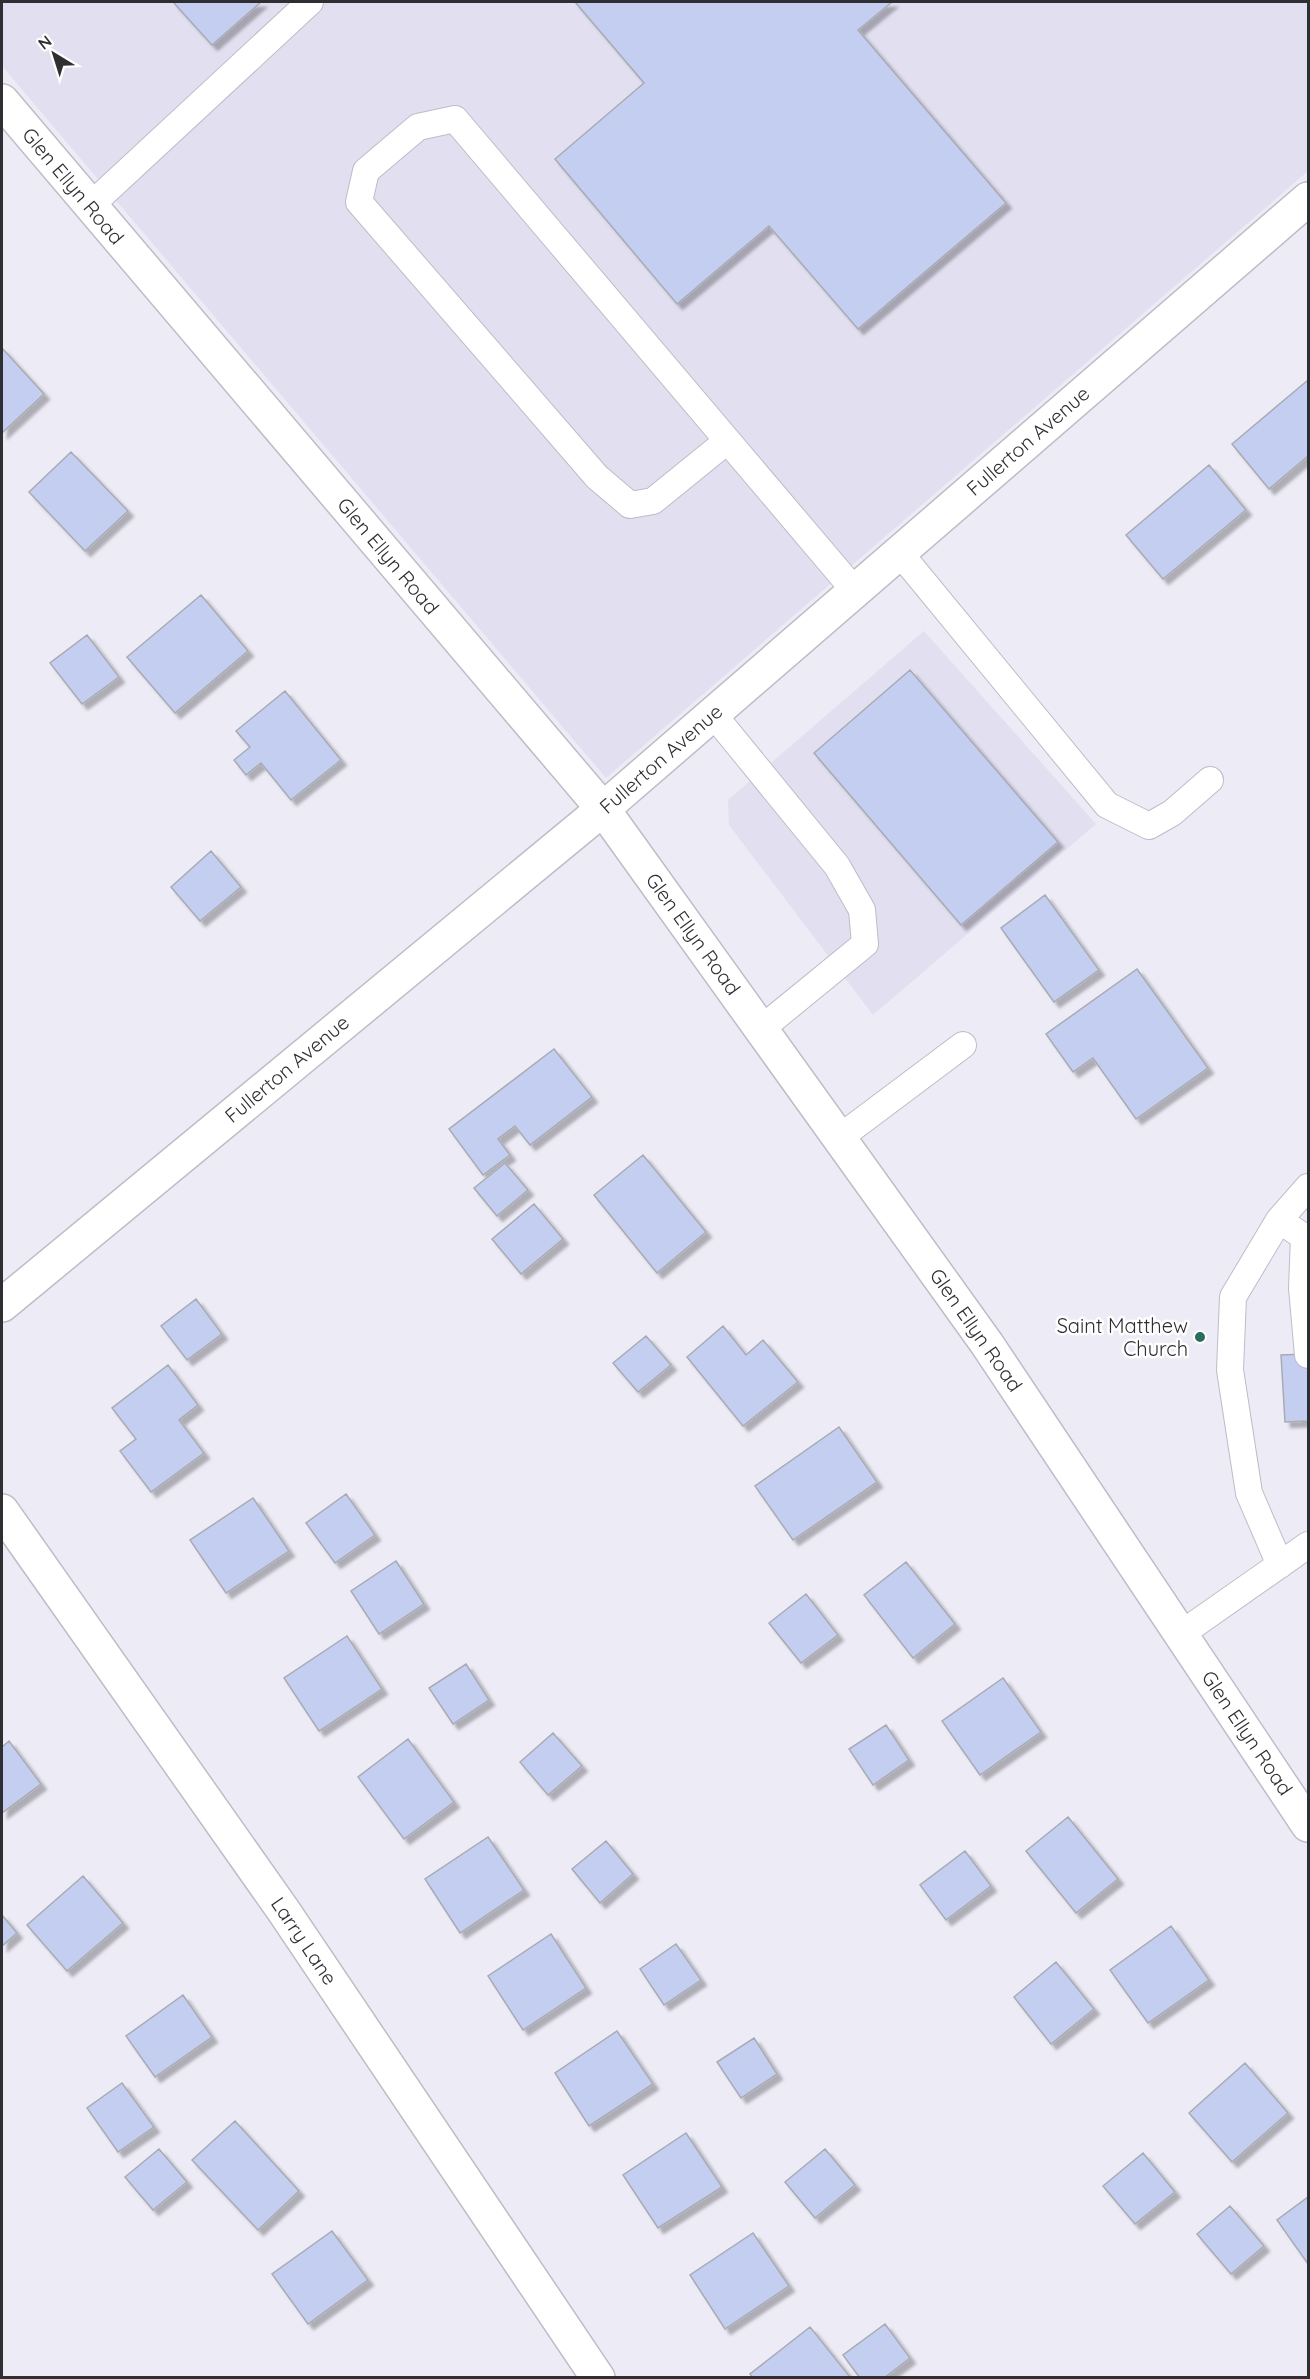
<svg xmlns="http://www.w3.org/2000/svg" width="1310" height="2379" font-family="Quicksand,sans-serif">
  <style>
    .built { fill: #e2dff0 }
    .building { fill: #c4cef1; stroke: #a8abb4; stroke-width: 1.5; filter: url(#shadow) }
    .lines { fill: none; stroke-linecap: round; stroke-linejoin: round }
    .lane-casing { stroke: #bebcc6; stroke-width: 28 }
    .street-casing { stroke: #bebcc6; stroke-width: 36 }
    .secondary-casing { stroke: #bebcc6; stroke-width: 36 }
    .lane { stroke: #fff; stroke-width: 26 }
    .street { stroke: #fff; stroke-width: 33 }
    .secondary { stroke: #fff; stroke-width: 33 }
    .poi-dot { fill: #276d62; stroke: #fff; stroke-width: 2 }
    .labels { text-anchor: middle; stroke-width: 5; stroke-linejoin: round; paint-order: stroke }
    .street-label { font-size: 20px; fill: #2f2e32; stroke: #fff }
    .poi-label { font-size: 20px; fill: #2f2e32; stroke: #fff; text-anchor: end }
  </style>
  <defs>
    <filter id="shadow"><feDropShadow dx="5.5" dy="5.5" stdDeviation="1.5" flood-color="#0004"/></filter>
  </defs>
  <rect width="100%" height="100%" fill="#edebf5"/>
  <path class="built" d="M2,2h1306v169l-702,607 -604,-712z
    M924,631l172,193 -223,191 -144,-190 -1,-25z"/>
  <path class="building" d="M173,2h88l-49,43z
    M575,2h317l-34,28 148,173 -148,126 -89,-103 -92,78 -122,-145 89,-76z
    M2,348l42,46 -42,39z
    M1308,380v76l-39,33 -37,-45z
    M71,452l57,59 -43,40 -56,-59z
    M1209,465l37,45 -83,69 -37,-44z
    M201,595l47,56 -73,62 -48,-56z
    M87,635l32,42 -37,27 -32,-41z
    M910,670l148,172 -97,83 -147,-172z
    M285,691l56,69 -50,40 -30,-37 -15,12 -12,-15 16,-13 -14,-16z
    M211,851l30,36 -41,34 -29,-34z
    M1045,895l54,75 -45,32 -53,-74z
    M1137,969l71,99 -72,51 -43,-61 -20,14 -27,-38z
    M554,1049l38,48 -62,48 -15,-19 -17,13 12,16 -27,20 -34,-46z
    M643,1155l63,77 -49,41 -63,-78z
    M505,1163l23,27 -31,26 -23,-28z
    M534,1204l29,35 -42,35 -29,-35z
    M196,1299l26,35 -35,26 -26,-34z
    M723,1326l23,29 17,-15 35,42 -55,44 -56,-69z
    M646,1336l25,29 -33,27 -25,-29z
    M1308,1354v67l-23,1 -4,-67z
    M168,1365l30,40 -19,15 25,33 -53,39 -31,-41 16,-12 -24,-31z
    M839,1427l38,55 -84,58 -38,-54z
    M346,1494l29,41 -40,28 -29,-40z
    M253,1498l36,53 -63,42 -36,-53z
    M396,1561l28,43 -45,30 -28,-43z
    M906,1562l49,62 -42,34 -49,-63z
    M806,1594l32,41 -37,28 -32,-40z
    M347,1636l35,53 -63,42 -35,-53z
    M466,1664l23,36 -36,24 -24,-36z
    M1003,1678l38,54 -61,43 -38,-54z
    M886,1725l23,35 -36,25 -24,-36z
    M553,1733l29,33 -34,29 -28,-33z
    M408,1739l46,63 -50,37 -46,-62z
    M9,1741l32,43 -39,29v-66z
    M1068,1817l50,62 -42,34 -50,-62z
    M488,1837l36,53 -64,43 -35,-54z
    M606,1841l27,33 -33,29 -28,-34z
    M965,1851l26,35 -45,34 -26,-35z
    M83,1876l40,47 -56,48 -40,-46z
    M2,1915l15,18 -15,13z
    M1171,1926l38,54 -61,43 -38,-53z
    M551,1934l35,54 -63,42 -35,-54z
    M676,1944l25,36 -37,25 -24,-36z
    M1056,1962l38,47 -43,35 -37,-47z
    M183,1995l29,42 -57,40 -29,-41z
    M617,2031l36,53 -64,42 -34,-53z
    M754,2038l23,36 -36,24 -24,-36z
    M1245,2063l43,50 -56,49 -43,-49z
    M122,2083l32,44 -36,25 -31,-44z
    M235,2121l64,70 -41,39 -66,-70z
    M686,2133l36,54 -64,41 -35,-53z
    M159,2149l28,33 -34,28 -28,-33z
    M825,2149l30,36 -40,33 -30,-36z
    M1143,2153l32,39 -40,32 -32,-38z
    M1308,2197v67l-31,-44z
    M1230,2206l34,40 -33,28 -34,-40z
    M332,2231l36,49 -60,44 -36,-50z
    M753,2233l36,53 -64,43 -35,-54z
    M885,2324l25,34 -26,20h-24l-17,-23z
    M810,2327l40,50 -97,1 -3,-4z"/>
  <g class="lines">
    <g class="lane-casing">
      <path id="lane" d="M90,206l220,-204
        M727,441l-74,60 -23,4 -33,-28 -238,-275 7,-31 52,-44 37,-8 400,472
        M899,552l208,253 42,21 23,-13 38,-33
        M713,714l124,152 25,44 3,34 -104,85
        M839,1138l124,-93
        M1279,1220l25,17 -2,51 6,67
        M1280,1565l-31,-72 -19,-123 3,-73 46,-77 29,-33
        M1181,1634l127,-89"/>
    </g>
    <g class="street-casing">
      <path id="street" d="M2,1305l601,-496 705,-610
        M2,1511l281,399 315,468"/>
    </g>
    <g class="secondary-casing">
      <path id="secondary" d="M2,101l601,708 384,535 321,481"/>
    </g>
    <use href="#lane" class="lane"/>
    <use href="#street" class="street"/>
    <use href="#secondary" class="secondary"/>
  </g>
  <circle class="poi-dot" cx="1200" cy="1337" r="6"/>
  <g class="labels">
    <g class="street-label">
      <text transform="translate(73 186) rotate(50)" y="7">Glen Ellyn Road</text>
      <text transform="translate(1028 441) rotate(-41)" y="7">Fullerton Avenue</text>
      <text transform="translate(388 556) rotate(50)" y="7">Glen Ellyn Road</text>
      <text transform="translate(661 759) rotate(-41)" y="7">Fullerton Avenue</text>
      <text transform="translate(693 934) rotate(54)" y="7">Glen Ellyn Road</text>
      <text transform="translate(287 1069) rotate(-40)" y="7">Fullerton Avenue</text>
      <text transform="translate(976 1330) rotate(55)" y="7">Glen Ellyn Road</text>
      <text transform="translate(1247 1733) rotate(56)" y="7">Glen Ellyn Road</text>
      <text transform="translate(304 1941) rotate(56)" y="7">Larry Lane</text>
    </g>
    <g class="poi-label">
      <text x="1188" y="1333">Saint Matthew<tspan x="1188" dy="23">Church</tspan></text>
    </g>
  </g>
  <rect width="1310" height="2379" fill="none" stroke="#2f2e32" stroke-width="6"/>
  <g transform="translate(54 54) rotate(322)" stroke="#ffffff" stroke-width="4.5" paint-order="stroke">
  <path d="M0-4.5L10 22L0 15L-10 22Z" fill="#2f2e32"/>
  <text y="-9" font-size="16" font-weight="bold" text-anchor="middle" fill="#2f2e32">N</text>
  </g>
</svg>
